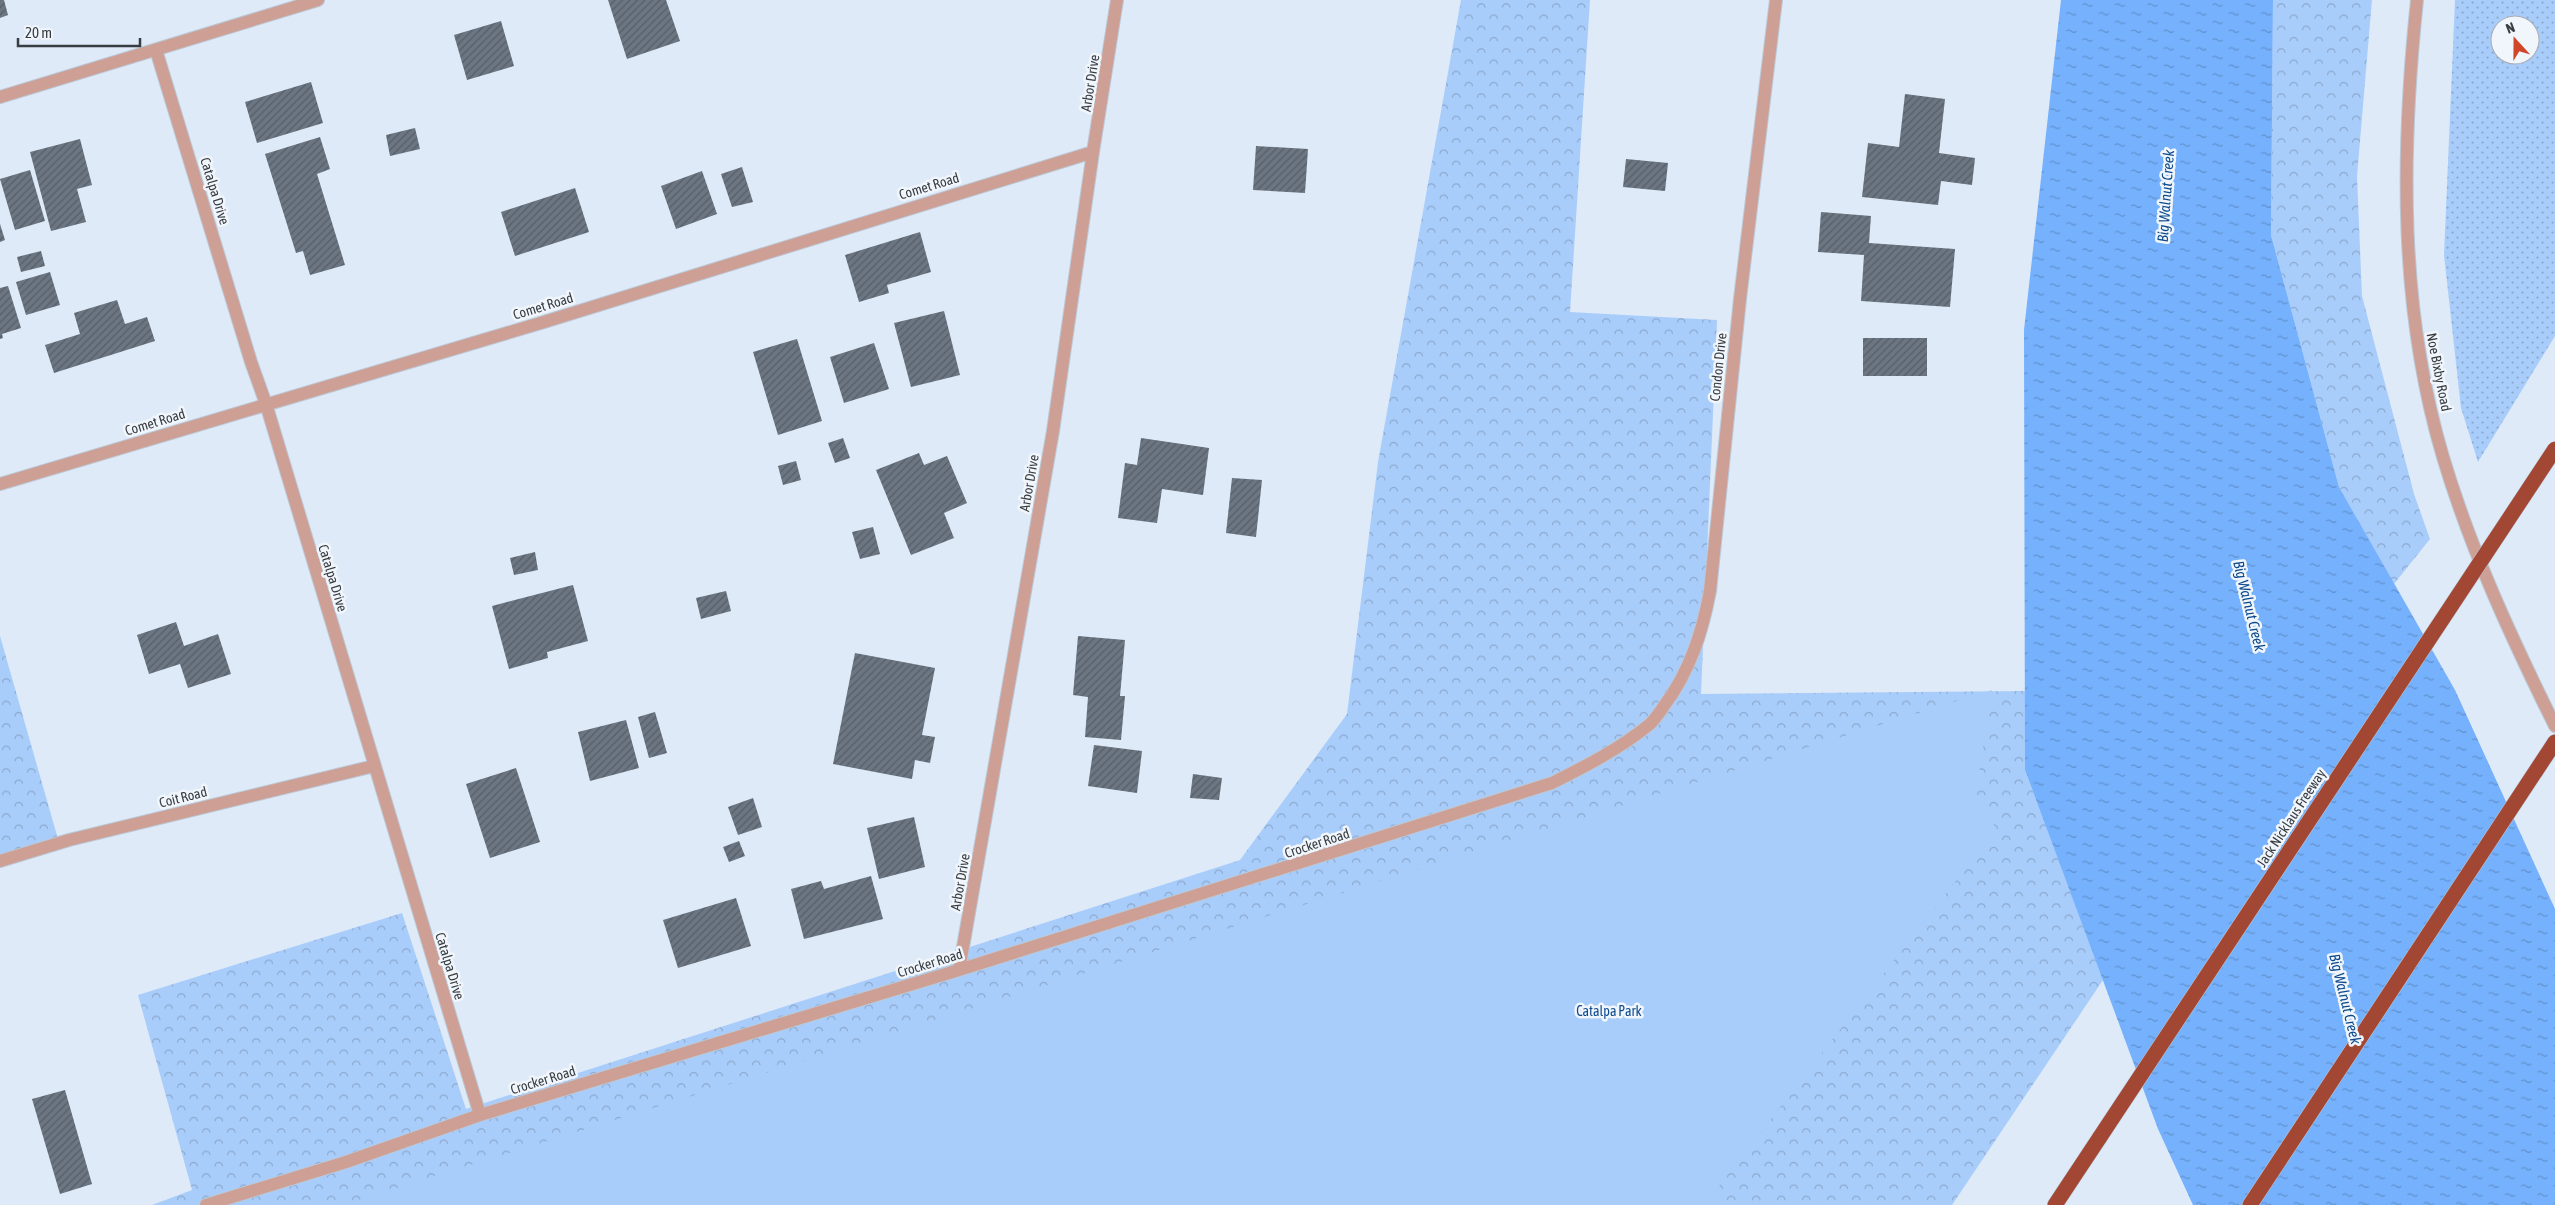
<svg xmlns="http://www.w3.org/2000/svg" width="2555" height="1205" font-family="'Asap Condensed',sans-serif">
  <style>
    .grass { fill: url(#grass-dots); fill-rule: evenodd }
    .forest { fill: url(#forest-crowns) }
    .green { fill: #a9cdfb }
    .water { fill: url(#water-ripples) }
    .building { fill: url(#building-hatch) }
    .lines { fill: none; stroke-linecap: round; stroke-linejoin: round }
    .minor-casing { stroke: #bdc7d4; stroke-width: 14 }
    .highway-casing { stroke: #bdc7d4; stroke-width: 16 }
    .minor { stroke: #cd9f95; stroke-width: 12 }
    .highway { stroke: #a24733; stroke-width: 15 }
    .highway-bridge-casing { stroke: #bdc7d4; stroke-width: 16; stroke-linecap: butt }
    .highway-bridge { stroke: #a24733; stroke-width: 15 }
    .labels { text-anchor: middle; stroke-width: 5; stroke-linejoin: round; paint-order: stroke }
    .street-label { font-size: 14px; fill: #383d42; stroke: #f1f6fc }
    .park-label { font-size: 14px; fill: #0f4c8f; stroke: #f1f6fc }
    .water-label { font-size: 15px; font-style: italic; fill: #0c4a8c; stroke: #f1f6fc }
  </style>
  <defs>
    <pattern id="grass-dots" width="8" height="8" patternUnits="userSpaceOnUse" patternTransform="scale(1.25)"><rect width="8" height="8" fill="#a9cdfb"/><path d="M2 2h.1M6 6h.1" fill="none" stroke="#8ba8cd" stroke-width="1.8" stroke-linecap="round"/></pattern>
    <pattern id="forest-crowns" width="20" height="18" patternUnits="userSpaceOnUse" patternTransform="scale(1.25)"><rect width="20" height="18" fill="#a9cdfb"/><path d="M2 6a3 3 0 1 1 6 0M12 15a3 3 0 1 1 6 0" fill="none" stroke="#8ba8cd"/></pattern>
    <pattern id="water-ripples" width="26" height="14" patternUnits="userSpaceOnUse" patternTransform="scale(1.25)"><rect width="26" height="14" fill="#75b1fc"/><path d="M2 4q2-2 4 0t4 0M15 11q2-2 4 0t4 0" fill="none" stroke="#6191ce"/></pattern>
    <pattern id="building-hatch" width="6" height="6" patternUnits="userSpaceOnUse" patternTransform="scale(1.25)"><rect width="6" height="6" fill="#6c7683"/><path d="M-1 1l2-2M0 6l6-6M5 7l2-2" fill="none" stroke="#555d67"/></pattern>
  </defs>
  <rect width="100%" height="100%" fill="#deeaf8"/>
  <path class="grass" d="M2455,0h100v336l-77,126 -17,-54 -17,-153zM2500,25h30v30h-30z"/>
  <path class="forest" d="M1461,0h129l-20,312 147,8 -16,374 324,-3v79l78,210 -151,225h-1800l40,-15 -54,-195 264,-82 64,196 774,-249 107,-146 31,-252z
    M2273,0h99l-15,176 5,120 52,198 16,45 -36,45 -55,-97 -68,-252z
    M0,636l58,203 -58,17z"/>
  <path class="green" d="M1992,690l-16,103 20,36 -275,354 -13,22h-1365z"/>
  <path class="water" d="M2061,0h212l-2,235 68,252 116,203 100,219v296h-362l-35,-76 -133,-359 -1,-440z"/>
  <path class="building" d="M0,0h4l4,15 -8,3z
    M608,0h58l14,41 -53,18z
    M501,21l13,45 -47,14 -13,-45z
    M311,82l12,41 -66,20 -12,-41z
    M1905,94l40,5 -6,54 36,5 -3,27 -31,-4 -3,24 -76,-8 6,-54 31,4z
    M415,128l5,21 -30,7 -4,-21z
    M320,137l10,32 -13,5 28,91 -35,10 -7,-24 -7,2 -31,-99z
    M80,139l12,46 -15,4 9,33 -35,9 -21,-79z
    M1256,146l52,3 -3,44 -52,-3z
    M1626,159l42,4 -3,28 -42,-4z
    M742,167l11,35 -21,5 -11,-33z
    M30,170l15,51 -30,9 -15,-51z
    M702,171l15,43 -41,15 -15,-43z
    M575,188l14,44 -74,24 -14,-44z
    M1821,212l50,4 -2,27 86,6 -5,58 -89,-6 3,-46 -46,-3z
    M0,224l5,16 -5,2z
    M920,232l11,40 -44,13 2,8 -30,9 -14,-47z
    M41,251l4,15 -24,6 -4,-15z
    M50,272l10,33 -34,10 -10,-33z
    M8,286l13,42 -19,6 1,4 -3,1v-51z
    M117,300l8,24 22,-7 8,24 -101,32 -9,-28 35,-11 -6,-21z
    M944,311l16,64 -49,12 -17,-64z
    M1863,338h64v38h-64z
    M797,339l25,82 -44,14 -25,-83z
    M874,343l15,46 -45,14 -14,-46z
    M843,438l7,20 -15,5 -7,-20z
    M1141,438l68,10 -6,47 -41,-6 -5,34 -39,-5 7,-55 12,2z
    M919,453l5,12 23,-9 20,47 -23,10 10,25 -43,17 -35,-85z
    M796,461l5,19 -18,5 -5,-19z
    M1232,478l30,2 -6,57 -30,-4z
    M873,527l7,27 -20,5 -8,-27z
    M535,552l3,18 -24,5 -4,-17z
    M573,585l15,56 -41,11 1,6 -39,11 -17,-63z
    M726,591l5,20 -30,8 -5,-21z
    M176,622l8,24 34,-12 13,40 -43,14 -8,-24 -31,10 -12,-39z
    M1078,636l47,4 -5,56h5l-4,44 -36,-3 3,-40 -15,-2z
    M855,653l80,15 -13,67 13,2 -5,26 -15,-3 -3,19 -79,-15z
    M655,712l12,41 -18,5 -11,-41z
    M626,720l13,48 -49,13 -12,-49z
    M1094,745l48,6 -5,42 -49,-7z
    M516,768l24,74 -50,16 -24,-74z
    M1193,774l29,4 -3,22 -29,-2z
    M753,798l9,29 -24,8 -10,-28z
    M914,817l11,50 -46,12 -12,-51z
    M739,841l6,15 -16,6 -6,-15z
    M871,876l12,43 -79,20 -13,-50 30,-8 3,8z
    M736,898l15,48 -73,22 -15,-48z
    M65,1090l27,94 -32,10 -28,-95z"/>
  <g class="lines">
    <g class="minor-casing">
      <path id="minor" d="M2417,0c-16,153 -18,309 26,457 28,94 69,182 112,269
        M156,50l95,312 15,42 214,711
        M0,97l318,-97
        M0,484l544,-162 549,-170
        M0,861l69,-21 305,-74
        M959,970l94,-539 40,-279 24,-152
        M206,1205l140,-43 134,-47 479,-145 593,-187c34,-17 69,-35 98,-59 5,-5 10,-12 14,-18 26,-35 38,-73 46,-115l30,-292 36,-299"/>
    </g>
    <g class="highway-casing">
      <path id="highway" d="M2055,1205l45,-68
        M2250,1205l305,-463"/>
    </g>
    <use href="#minor" class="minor"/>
    <use href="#highway" class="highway"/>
    <g class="highway-bridge-casing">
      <path id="highway-bridge" d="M2100,1137l455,-688"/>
    </g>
    <use href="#highway-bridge" class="highway-bridge"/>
  </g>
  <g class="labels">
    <g class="street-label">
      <text transform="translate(1090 83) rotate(-81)" y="5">Arbor Drive</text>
      <text transform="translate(929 186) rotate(-17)" y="5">Comet Road</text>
      <text transform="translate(215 191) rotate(73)" y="5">Catalpa Drive</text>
      <text transform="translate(543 306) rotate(-17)" y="5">Comet Road</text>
      <text transform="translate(1718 367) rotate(-84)" y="5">Condon Drive</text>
      <text transform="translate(2439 372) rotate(79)" y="5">Noe Bixby Road</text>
      <text transform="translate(155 422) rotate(-17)" y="5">Comet Road</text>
      <text transform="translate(1029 483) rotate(-80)" y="5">Arbor Drive</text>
      <text transform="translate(333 578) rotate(73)" y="5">Catalpa Drive</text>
      <text transform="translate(183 797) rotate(-14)" y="5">Coit Road</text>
      <text transform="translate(2291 818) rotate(-57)" y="5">Jack Nicklaus Freeway</text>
      <text transform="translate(1317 843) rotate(-18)" y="5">Crocker Road</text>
      <text transform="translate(960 882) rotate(-80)" y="5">Arbor Drive</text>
      <text transform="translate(930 963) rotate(-17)" y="5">Crocker Road</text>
      <text transform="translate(450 966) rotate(73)" y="5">Catalpa Drive</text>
      <text transform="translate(543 1080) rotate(-17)" y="5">Crocker Road</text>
    </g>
    <g class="park-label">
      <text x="1609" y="1016">Catalpa Park</text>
    </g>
    <g class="water-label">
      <text transform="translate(2166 196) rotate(-86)" y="5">Big Walnut Creek</text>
      <text transform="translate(2249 606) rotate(76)" y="5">Big Walnut Creek</text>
      <text transform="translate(2345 999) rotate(76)" y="5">Big Walnut Creek</text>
    </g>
  </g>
  <g transform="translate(2515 40) rotate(339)"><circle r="24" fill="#f1f6fc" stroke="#a7acb2"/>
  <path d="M0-4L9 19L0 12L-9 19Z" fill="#d14629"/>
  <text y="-8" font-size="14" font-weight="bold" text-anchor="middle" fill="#383d42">N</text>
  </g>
  <path d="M18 38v8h122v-8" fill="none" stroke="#383d42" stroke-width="2.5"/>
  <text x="25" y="38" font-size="15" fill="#383d42" stroke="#f1f6fc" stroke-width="4" paint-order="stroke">20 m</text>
</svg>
